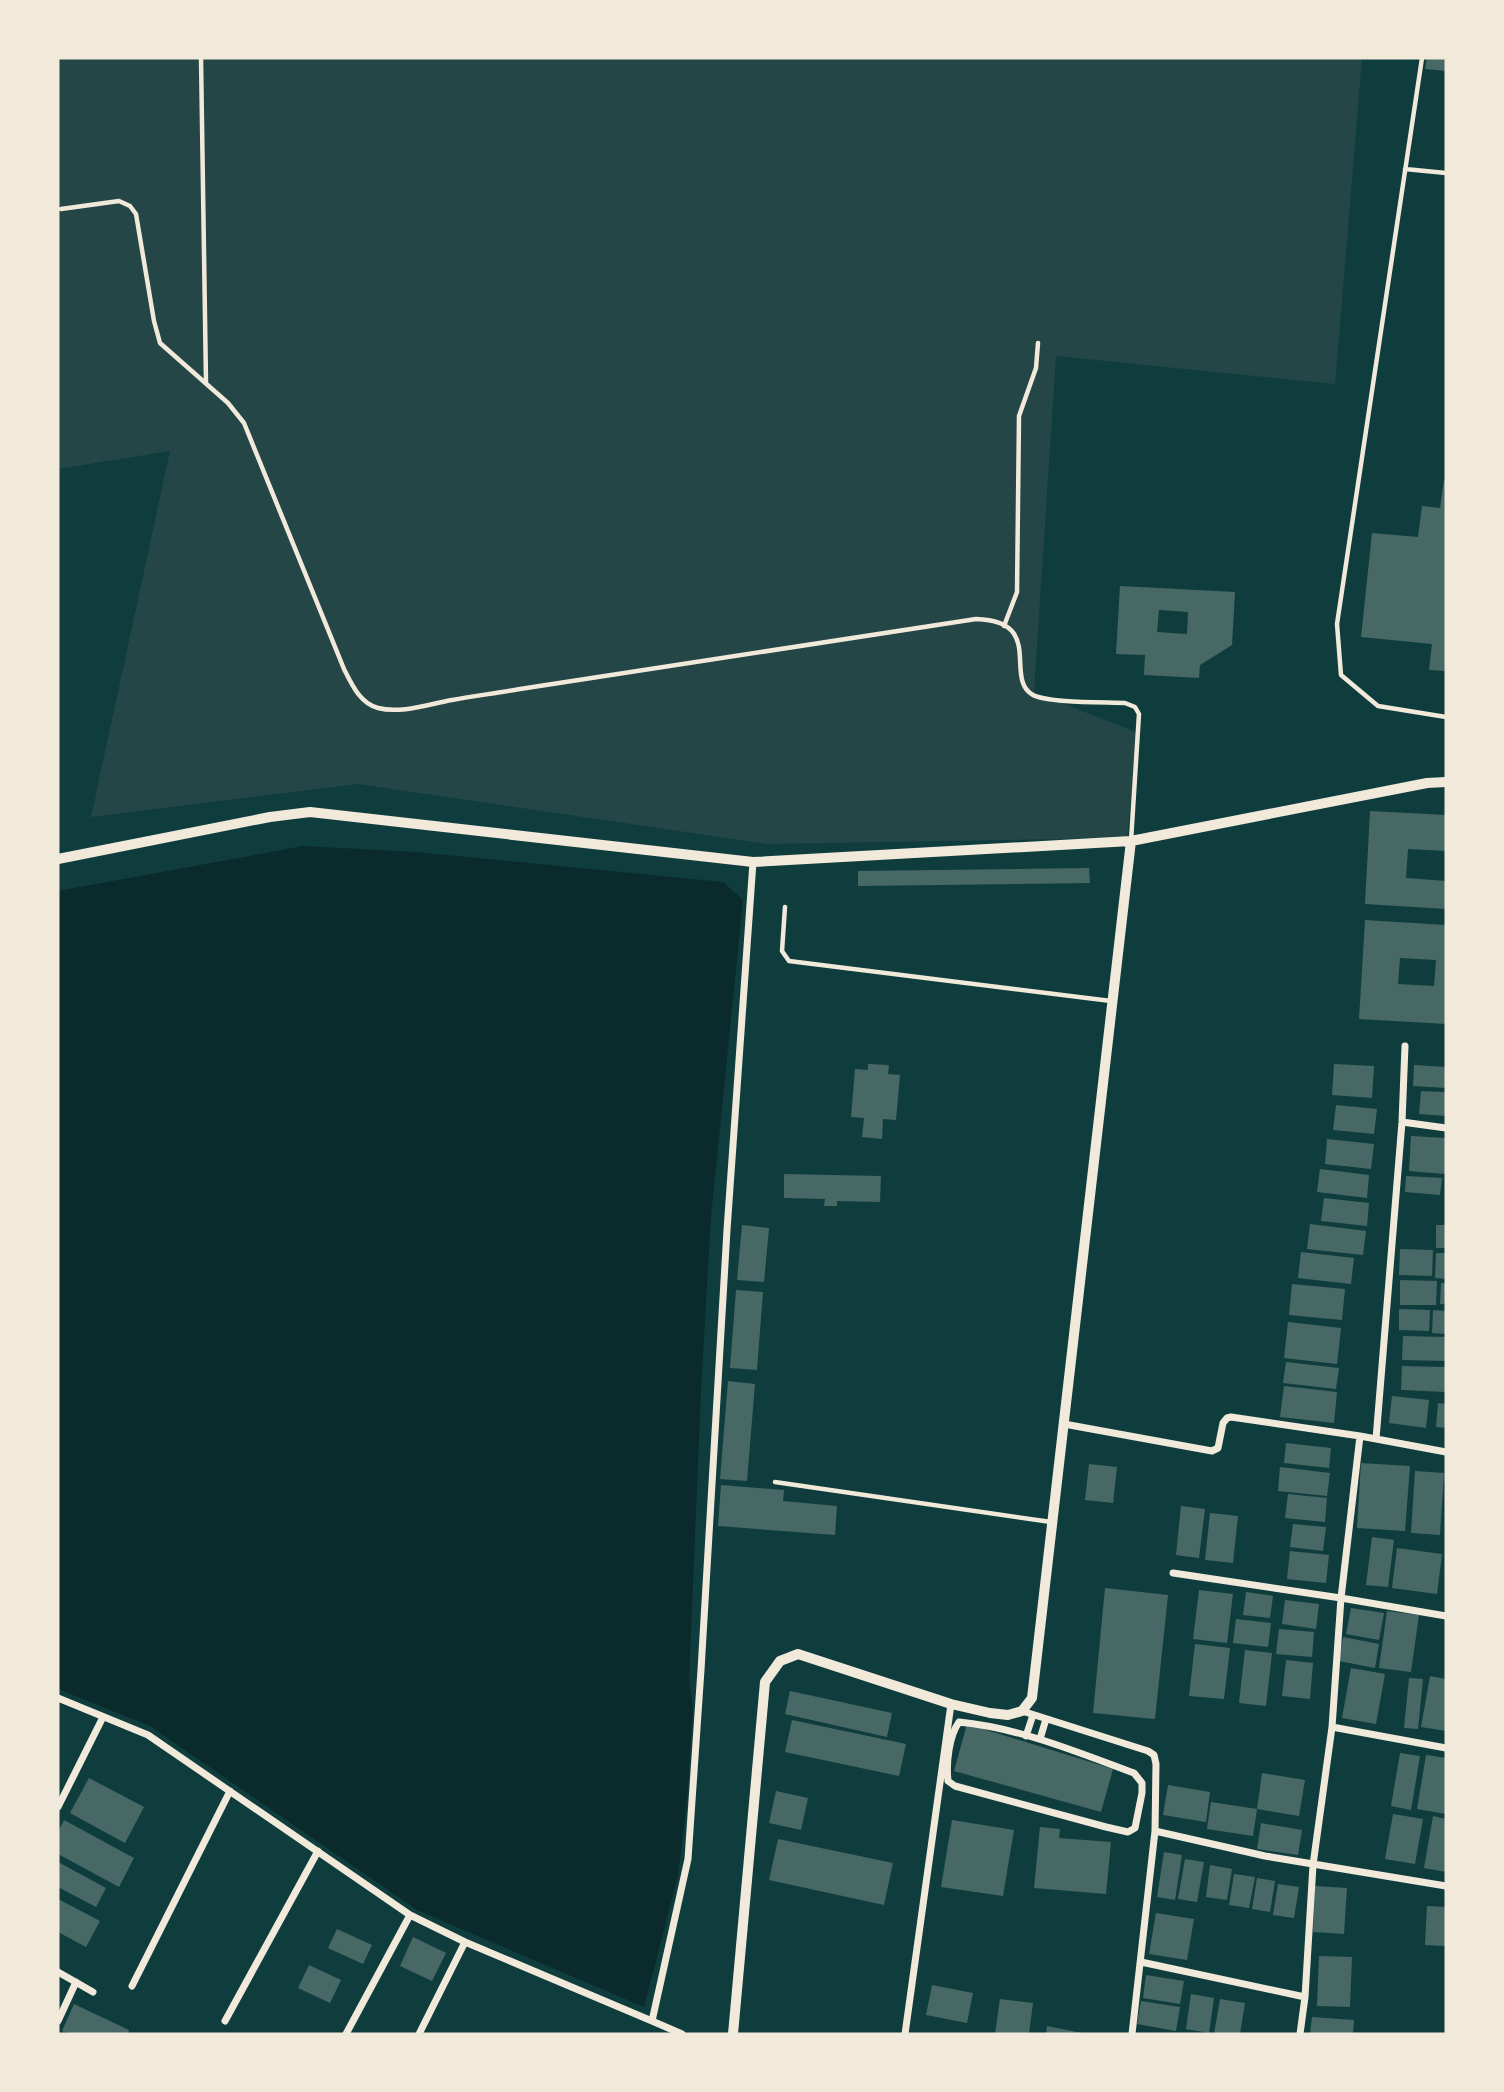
<svg xmlns="http://www.w3.org/2000/svg" width="1504" height="2092" font-family="Overpass,sans-serif">
  <style>
    .green { fill: #244646 }
    .water { fill: #0a2a2b }
    .building { fill: #486865; fill-rule: evenodd }
    .lines { fill: none; stroke-linecap: round; stroke-linejoin: round }
    .service { stroke: #f1e9da; stroke-width: 4.5 }
    .minor { stroke: #f1e9da; stroke-width: 7 }
    .tertiary { stroke: #f1e9da; stroke-width: 10 }
  </style>
  <rect width="100%" height="100%" fill="#0f3d3e"/>
  <path class="green" d="M58,58h1304l-27,326 -279,-28 -22,336 104,41 -11,105 -360,6 -409,-60 -267,33 79,-366 -112,18z"/>
  <path class="water" d="M303,846l113,6 307,30 20,18 -32,317 -10,173 -12,291 4,27 -5,83 -10,85 -34,131 -227,-97 -267,-184 -92,-37v-798z"/>
  <path class="building" d="M1427,58h19v13l-21,-2z
    M1444,480h2v191l-17,-1 3,-26 -71,-7 11,-104 46,4 4,-31 18,2z
    M1120,586l115,6 -3,53 -32,20 -1,13 -55,-3 1,-20 -29,-1zM1159,610l29,2 -1,22 -30,-2z
    M1370,811l76,4v36l-38,-2 -2,29 40,3v28l-81,-5z
    M1089,868l1,15 -232,3v-15z
    M1365,920l81,5v99l-87,-5zM1400,958l36,2 -2,26 -36,-2z
    M868,1064l21,1 -1,9 12,1 -4,45 -13,-1 -1,20 -20,-2 2,-19 -13,-1 4,-48 13,1z
    M1334,1064l40,2 -2,32 -40,-3z
    M1414,1065l32,2v21l-33,-2z
    M1421,1091l25,1v24l-27,-2z
    M1336,1105l41,4 -3,25 -41,-4z
    M1411,1136l35,2 -1,36 -36,-3z
    M1327,1139l47,5 -3,25 -46,-5z
    M1320,1169l49,6 -2,23 -50,-6z
    M784,1174l97,2 -1,26 -43,-1v5h-13l1,-7 -41,-1z
    M1406,1176l36,2 -2,17 -35,-3z
    M1324,1198l45,5 -2,23 -46,-5z
    M1310,1224l56,7 -3,24 -56,-6z
    M742,1225l27,3 -5,54 -27,-2z
    M1436,1225h10v23h-10z
    M1400,1249l33,1 -1,26 -33,-1z
    M1301,1252l53,6 -3,26 -53,-6z
    M1436,1253h10v26l-11,-1z
    M1400,1280l37,1 -1,24h-36z
    M1441,1283h5v21h-6z
    M1292,1284l53,5 -3,31 -53,-5z
    M736,1290l27,2 -6,78 -27,-2z
    M1399,1309l31,1 -1,21 -30,-1z
    M1433,1310l13,1v23l-14,-1z
    M1288,1322l53,6 -4,36 -53,-6z
    M1403,1336l43,1v24l-44,-1z
    M1286,1362l53,6 -3,21 -53,-6z
    M1402,1366l44,1v25l-45,-2z
    M728,1381l27,3 -8,97 -27,-2z
    M1284,1386l53,6 -3,31 -54,-6z
    M1392,1396l37,4 -3,28 -37,-5z
    M1438,1403l8,1v24l-10,-1z
    M1286,1443l45,5 -2,20 -45,-5z
    M1361,1463l49,3 -5,65 -48,-3z
    M1089,1464l28,3 -4,36 -28,-3z
    M1280,1467l50,6 -3,23 -49,-5z
    M1415,1471l29,2 -4,62 -29,-2z
    M721,1485l63,5 -1,11 54,5 -2,29 -117,-9z
    M1288,1494l39,4 -2,24 -40,-4z
    M1181,1506l24,3 -6,49 -23,-3z
    M1210,1513l28,3 -5,47 -28,-3z
    M1293,1524l33,3 -3,24 -33,-4z
    M1372,1537l22,3 -6,47 -22,-2z
    M1397,1548l45,6 -5,40 -45,-6z
    M1290,1551l39,4 -3,28 -39,-4z
    M1105,1588l63,7 -13,124 -62,-6z
    M1199,1590l34,4 -6,49 -34,-4z
    M1246,1592l27,4 -3,22 -27,-3z
    M1285,1600l34,4 -3,25 -34,-5z
    M1351,1608l33,5 -5,27 -33,-6z
    M1387,1611l32,4 -8,57 -32,-4z
    M1236,1619l35,4 -3,24 -35,-4z
    M1279,1629l35,3 -2,25 -36,-3z
    M1343,1637l36,7 -4,24 -36,-7z
    M1195,1644l35,4 -6,51 -35,-3z
    M1245,1650l27,3 -6,53 -27,-3z
    M1286,1660l27,3 -3,36 -28,-3z
    M1351,1668l34,6 -9,50 -34,-6z
    M1430,1676l16,3v52l-25,-4z
    M1409,1678l14,1 -5,50 -14,-1z
    M790,1691l102,22 -5,24 -102,-23z
    M792,1720l114,24 -7,32 -114,-24z
    M967,1724l146,45 -12,43 -147,-41z
    M1400,1753l20,3 -9,54 -20,-4z
    M1426,1755l20,3v56l-29,-5z
    M1262,1773l43,7 -6,36 -42,-7z
    M89,1778l55,29 -19,36 -55,-30z
    M1168,1785l42,7 -4,30 -43,-7z
    M776,1791l32,7 -7,32 -32,-7z
    M1211,1802l46,7 -4,27 -46,-7z
    M1393,1814l30,5 -8,45 -30,-5z
    M1433,1816l13,3v53l-22,-4z
    M64,1820l70,38 -15,29 -61,-33v-22z
    M952,1820l62,10 -11,66 -62,-9z
    M1261,1823l41,7 -4,25 -41,-6z
    M1040,1827l20,2 -1,9 52,4 -5,52 -72,-6z
    M778,1839l115,24 -9,42 -115,-25z
    M1164,1852l18,3 -7,45 -18,-3z
    M1185,1859l19,3 -7,40 -19,-3z
    M58,1862l48,26 -10,19 -38,-20z
    M1210,1865l22,4 -5,31 -21,-3z
    M1234,1874l21,3 -6,31 -20,-3z
    M1257,1878l18,3 -5,31 -18,-3z
    M1278,1884l21,3 -5,31 -21,-3z
    M1315,1886l32,2 -3,46 -31,-2z
    M58,1899l42,22 -14,26 -28,-15z
    M1427,1906l19,1v39l-21,-1z
    M1156,1913l38,6 -7,41 -38,-6z
    M337,1929l35,16 -9,19 -35,-16z
    M413,1937l33,16 -14,28 -32,-15z
    M1319,1956l33,1 -2,50 -33,-1z
    M309,1965l32,15 -11,23 -32,-15z
    M1146,1975l38,6 -4,23 -37,-6z
    M932,1985l41,8 -6,30 -41,-8z
    M1191,1994l23,4 -5,35 -23,-4z
    M1000,1999l33,4 -4,31h-34z
    M1220,1999l25,4 -5,31h-26z
    M1141,2001l39,6 -4,24 -39,-7z
    M74,2004l55,26 -1,4h-59l-7,-3z
    M1312,2017l42,3 -1,14h-43z
    M1047,2026l35,7v1h-36z"/>
  <g class="lines">
    <path class="service" d="M201,58l5,324
      M1422,58l-85,566 4,51 37,31 68,11
      M1405,169l41,4
      M61,209l58,-8 11,5 6,8 18,107 6,22 68,60 16,20 100,246c8,16 16,34 34,39 23,6 51,-4 74,-8 22,-4 45,-7 68,-11 152,-23 304,-46 456,-70 70,2 27,59 57,76 15,8 72,7 92,8l10,4 4,7 -8,127
      M1004,626l13,-34 2,-176 17,-48 2,-25
      M785,907l-3,44 7,10 322,40
      M775,1482l276,40"/>
    <path class="minor" d="M1402,1122l44,6
      M1064,1424l148,27 6,-3 5,-25 4,-5 4,-1 129,19 86,16
      M1376,1439l26,-317 3,-76
      M1173,1573l168,25 105,18
      M58,1698l90,37 262,180 55,27 187,79 36,-162 13,-189 26,-440 26,-368
      M1022,1711l126,40 6,4 2,9 -1,67 -23,203
      M959,1722c61,6 118,30 175,51l8,10v10l-7,35 -7,4 -22,-5 -151,-41 -7,-5c-2,-18 1,-45 11,-59z
      M1332,1727l114,21
      M1026,1736l7,-21
      M1040,1739l6,-20
      M58,1807l45,-90
      M1155,1831l110,25 181,30
      M1141,1962l164,35
      M58,1972l35,20
      M132,1986l98,-195
      M58,2021l18,-39
      M225,2021l93,-170
      M652,2021l30,13
      M346,2034l64,-119
      M419,2034l46,-92
      M905,2034l46,-330
      M1300,2034l5,-37 8,-132 19,-138 9,-129 19,-162"/>
    <path class="tertiary" d="M58,859l212,-42 40,-5 443,50 378,-21 296,-58 19,-1
      M733,2034l32,-352 15,-21 18,-7 153,50 39,9 18,2 14,-4 10,-13 99,-857"/>
  </g>
  <rect width="1504" height="2092" fill="none" stroke="#f1e9da" stroke-width="119"/>
</svg>
